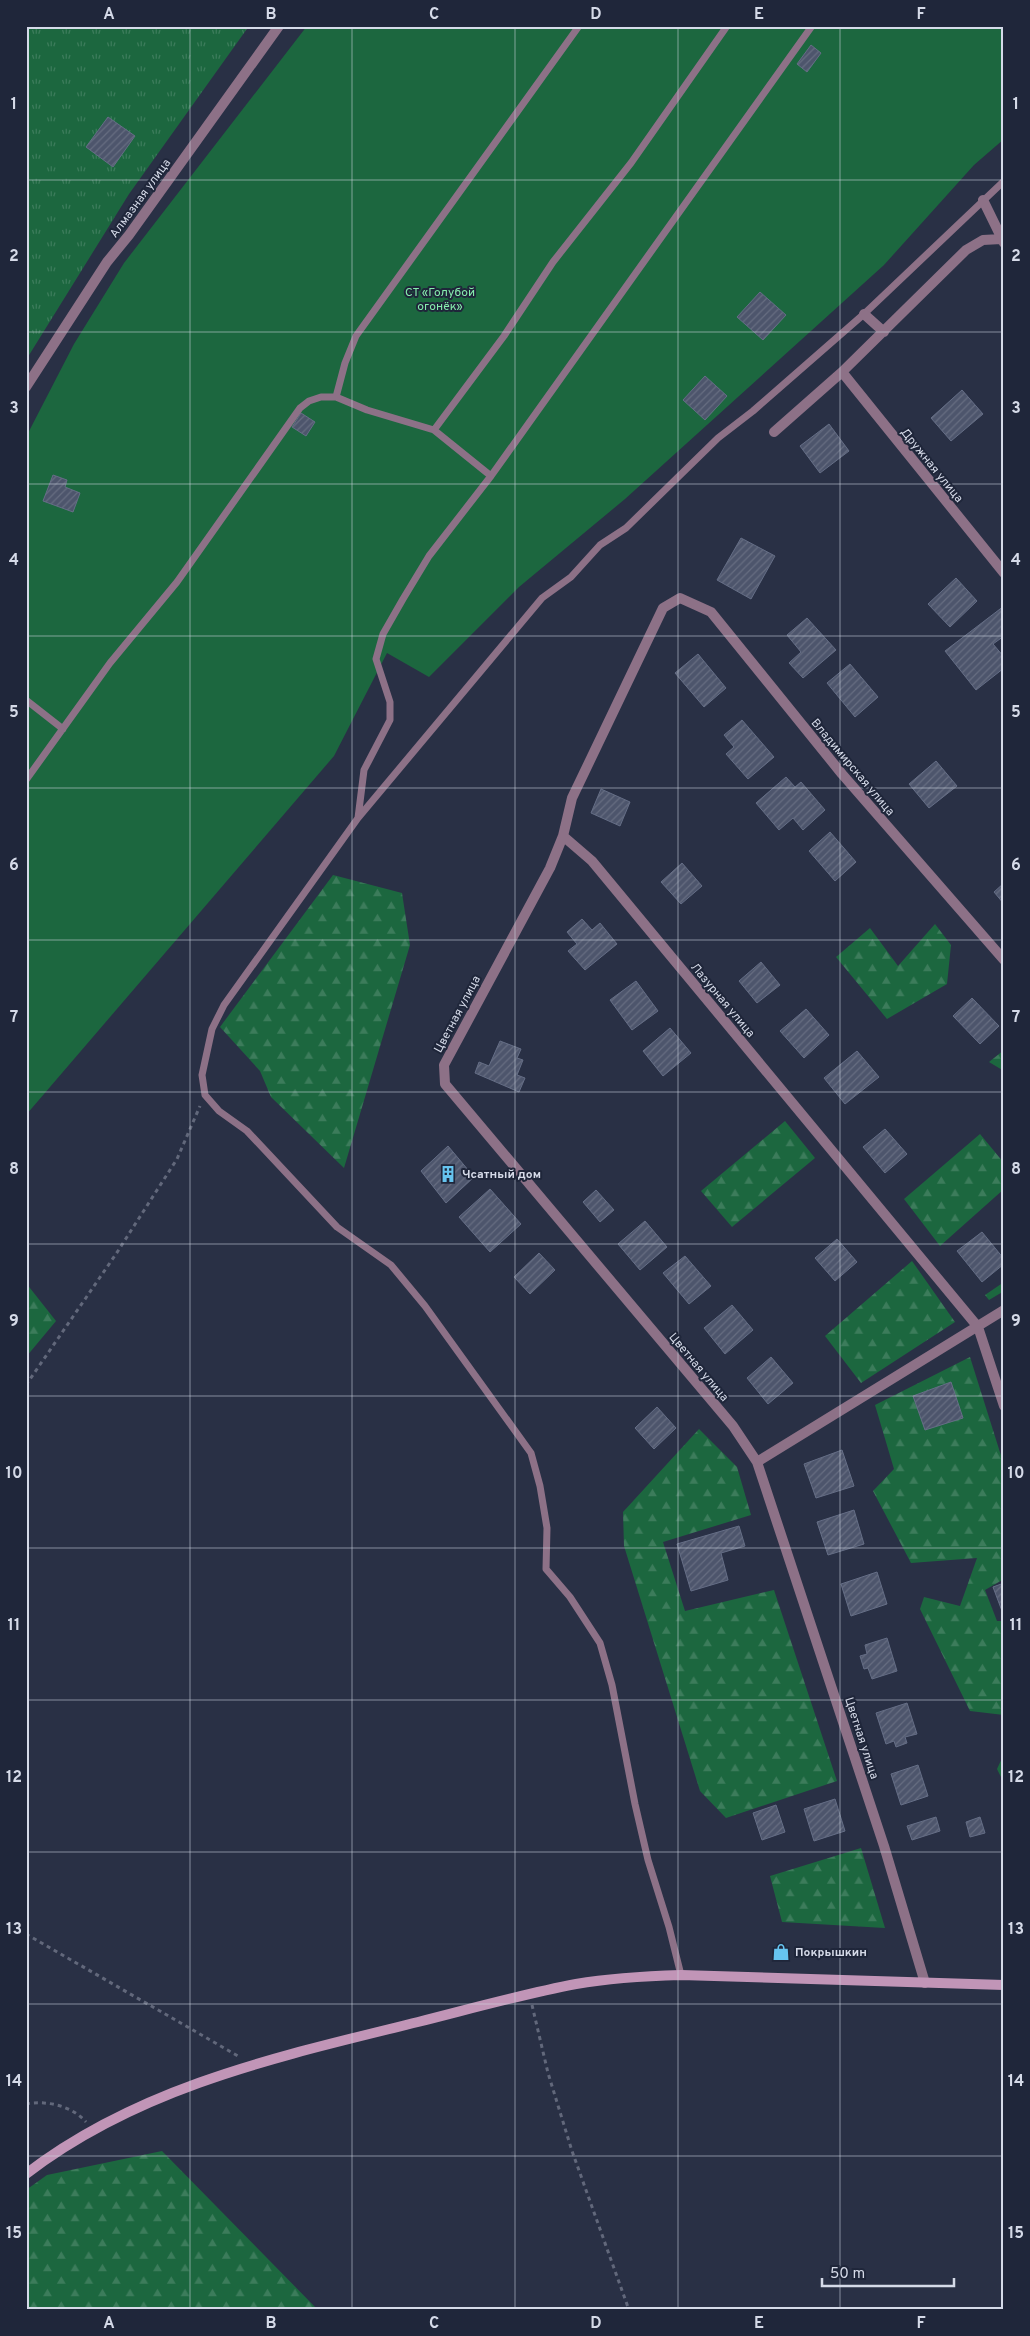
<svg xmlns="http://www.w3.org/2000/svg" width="1030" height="2336" font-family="Overpass,sans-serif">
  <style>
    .grass { fill: url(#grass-tufts) }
    .forest { fill: url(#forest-firs) }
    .garden { fill: #1c673f }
    .building { fill: url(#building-hatch); stroke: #656e86 }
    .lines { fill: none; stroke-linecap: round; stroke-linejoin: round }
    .path { stroke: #62687b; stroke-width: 3; stroke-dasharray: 4 4; stroke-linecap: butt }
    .lane { stroke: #8d7187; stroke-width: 7 }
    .street { stroke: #8d7187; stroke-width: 10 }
    .secondary { stroke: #c195b7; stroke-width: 10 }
    .grid { fill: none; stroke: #d5dae8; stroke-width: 1; stroke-opacity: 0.55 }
    .labels { text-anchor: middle; stroke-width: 4; stroke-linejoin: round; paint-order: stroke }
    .street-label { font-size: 12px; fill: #d5dae8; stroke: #1f263a }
    .park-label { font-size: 12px; fill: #86edad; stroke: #1f263a }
    .poi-label { font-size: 12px; font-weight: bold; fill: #d5dae8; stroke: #1f263a; text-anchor: start }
    .neatline { fill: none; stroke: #d5dae8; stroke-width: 2 }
    .grid-label { font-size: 16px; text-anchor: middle; font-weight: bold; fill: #d5dae8 }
  </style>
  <defs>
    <pattern id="grass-tufts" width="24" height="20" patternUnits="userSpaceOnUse" patternTransform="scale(1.25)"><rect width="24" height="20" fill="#1c673f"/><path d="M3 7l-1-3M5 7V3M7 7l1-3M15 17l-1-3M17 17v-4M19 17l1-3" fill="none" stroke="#3c7c5b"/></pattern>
    <pattern id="forest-firs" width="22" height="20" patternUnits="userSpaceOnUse" patternTransform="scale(1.25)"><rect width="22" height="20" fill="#1c673f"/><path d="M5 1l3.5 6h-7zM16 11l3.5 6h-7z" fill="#3c7c5b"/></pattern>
    <pattern id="building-hatch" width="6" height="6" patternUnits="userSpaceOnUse" patternTransform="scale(1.25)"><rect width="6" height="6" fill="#4d556c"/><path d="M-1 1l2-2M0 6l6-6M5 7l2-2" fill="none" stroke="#666d81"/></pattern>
  </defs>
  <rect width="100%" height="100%" fill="#293045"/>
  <path class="grass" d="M26,26h223l-120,168 -103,166z"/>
  <path class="forest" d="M333,875l69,18 8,52 -66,223 -73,-71 -11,-26 -40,-44z
    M935,924l16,21 -4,39 -60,35 -51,-62 34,-29 28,38z
    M1004,1050v21l-15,-9z
    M785,1121l30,37 -83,69 -31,-36z
    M980,1134l24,29v26l-64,57 -36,-47z
    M912,1261l43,61 -94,61 -36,-47z
    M1004,1282v9l-15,9 -4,-5z
    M26,1283l30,38 -30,36z
    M970,1357l34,108v114l-19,11 12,31h7v94l-34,-4 -50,-102 4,-12 36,9 17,-48 -66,5 -38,-72 21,-22 -19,-64z
    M699,1429l38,38 14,48 -88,27 22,69 89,-21 63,191 -111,37 -26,-27 -76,-245 -1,-34z
    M1004,1754v29l-7,-14z
    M861,1848l24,80 -103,-6 -12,-46z
    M162,2151l156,159h-292v-120l21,-15z"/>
  <path class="garden" d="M307,26h697v113l-30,26 -90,100 -259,234 -106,88 -90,90 -42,-24 -53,103 -308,359v-678l48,-93 50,-81z"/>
  <path class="building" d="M811,45l10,8 -14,19 -10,-8z
    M108,117l27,19 -22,31 -27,-20z
    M760,292l26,23 -23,25 -26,-23z
    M705,376l22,20 -22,24 -22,-20z
    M962,390l21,24 -32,27 -20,-23z
    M301,413l14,9 -9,14 -14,-9z
    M829,424l20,27 -29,22 -20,-27z
    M53,475l14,5 -2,7 15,6 -7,19 -30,-11z
    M741,538l34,18 -24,43 -34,-19z
    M956,578l21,23 -27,26 -22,-23z
    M1004,606v30l-11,8 11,13v11l-28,22 -31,-39z
    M807,618l29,32 -33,28 -14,-15 12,-11 -14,-17z
    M698,654l28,34 -22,19 -29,-34z
    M850,664l28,33 -23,20 -28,-34z
    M742,720l32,37 -26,22 -22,-25 8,-7 -10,-12z
    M936,761l21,25 -28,22 -20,-24z
    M786,777l9,10 6,-5 24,28 -22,20 -10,-12 -14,12 -23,-27z
    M601,789l29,13 -10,24 -29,-13z
    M830,832l26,30 -21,19 -26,-30z
    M682,863l20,23 -21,18 -20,-22z
    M1004,883v21l-10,-12z
    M582,919l10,11 8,-7 17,21 -32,26 -17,-19 9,-7 -10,-12z
    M761,962l19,23 -23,18 -18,-22z
    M636,981l22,30 -26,19 -22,-30z
    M972,998l27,28 -19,18 -27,-28z
    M806,1009l23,26 -25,23 -24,-27z
    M670,1028l21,25 -28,23 -20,-25z
    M500,1041l21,8 -4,9 6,2 -6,15 8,3 -6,14 -44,-19 4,-11 10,4z
    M857,1051l22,26 -34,27 -21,-26z
    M885,1129l22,25 -22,19 -22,-26z
    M448,1146l26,31 -28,26 -25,-32z
    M490,1189l31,35 -31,28 -31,-35z
    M596,1190l18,20 -14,12 -17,-20z
    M645,1221l22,26 -27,23 -22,-26z
    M982,1232l22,27v5l-22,18 -25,-31z
    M837,1239l20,23 -22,19 -20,-23z
    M539,1253l16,17 -25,24 -16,-17z
    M685,1256l26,30 -22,18 -26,-31z
    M732,1305l21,25 -28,24 -21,-26z
    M771,1357l22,26 -25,21 -21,-26z
    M951,1382l12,36 -38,12 -12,-34z
    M657,1407l19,21 -22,21 -19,-21z
    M842,1450l12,36 -38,12 -12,-34z
    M854,1510l10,34 -36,11 -11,-33z
    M739,1526l6,20 -24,7 7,27 -37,11 -14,-47z
    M877,1572l10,32 -36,12 -10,-32z
    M1004,1583v28h-2l-9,-24z
    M887,1638l10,33 -25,8 -4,-11 -4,1 -4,-13 7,-2 -2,-9z
    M907,1703l10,31 -12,3 2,6 -11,4 -2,-6 -8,3 -10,-31z
    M918,1765l10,31 -27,9 -10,-31z
    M835,1799l10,32 -31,10 -10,-32z
    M776,1805l9,27 -23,8 -9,-27z
    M936,1817l4,14 -28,9 -5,-14z
    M980,1817l5,16 -15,4 -4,-15z"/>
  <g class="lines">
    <path class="path" d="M26,1385l90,-131 61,-95 23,-53
      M26,1934l212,122
      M532,2005l16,68 24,78 57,159
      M26,2104c21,-4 46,2 60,18"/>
    <path class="lane" d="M336,397l9,-34 11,-27 223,-310
      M434,430l70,-94 49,-74 78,-99 96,-137
      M26,700l37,29
      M26,780l84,-117 67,-81 123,-174 9,-7 12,-4h15l31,13 67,20 57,46
      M358,818l184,-220 29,-21 29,-32 26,-17 92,-90 35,-27 111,-97 140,-133
      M681,1975l-12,-48 -21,-67 -13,-56 -23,-119 -12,-42 -30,-46 -24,-28 1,-41 -7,-42 -9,-33 -106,-147 -34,-41 -54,-38 -90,-96 -28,-20 -14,-16 -3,-20 10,-46 12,-24 134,-187 6,-48 26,-50v-18l-14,-43 7,-25 20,-35 26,-43 62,-80 321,-450"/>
    <path class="street" d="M983,200l21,43
      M864,314l20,18
      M842,372l162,201
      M26,387l81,-125 22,-27 150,-209
      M774,432l68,-60 124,-122 17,-10 18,-1
      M563,836l-13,32 -106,197 1,19 288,342 24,36 127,384 41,137
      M1004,960l-162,-186 -131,-162 -31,-14 -17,10 -91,190 -9,38 29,25 386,466 26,79
      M757,1462l247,-152"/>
    <path class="secondary" d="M26,2174c114,-88 255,-118 392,-152 52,-13 105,-28 158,-38 35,-6 70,-8 105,-9l323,10"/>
  </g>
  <path class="grid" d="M190,26v2284M352,26v2284M515,26v2284M678,26v2284M840,26v2284M26,180h978M26,332h978M26,484h978M26,636h978M26,788h978M26,940h978M26,1092h978M26,1244h978M26,1396h978M26,1548h978M26,1700h978M26,1852h978M26,2004h978M26,2156h978"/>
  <defs>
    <g id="building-bare" transform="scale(1.35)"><path d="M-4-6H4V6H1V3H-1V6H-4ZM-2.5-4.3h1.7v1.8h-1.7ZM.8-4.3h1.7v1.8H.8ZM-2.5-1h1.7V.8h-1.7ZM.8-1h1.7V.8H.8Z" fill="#66c4ef" stroke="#1f263a" stroke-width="2.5" paint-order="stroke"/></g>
    <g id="shop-bare" transform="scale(1.35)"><path d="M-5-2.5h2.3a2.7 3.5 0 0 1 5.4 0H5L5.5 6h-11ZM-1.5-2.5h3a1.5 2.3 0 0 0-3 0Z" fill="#66c4ef" stroke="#1f263a" stroke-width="2.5" paint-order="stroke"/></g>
  </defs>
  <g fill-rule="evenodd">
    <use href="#building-bare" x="448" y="1174"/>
    <use href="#shop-bare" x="781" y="1952"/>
  </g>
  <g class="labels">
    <g class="street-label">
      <text transform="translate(140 198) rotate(-54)" y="4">Алмазная улица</text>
      <text transform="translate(932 465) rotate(51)" y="4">Дружная улица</text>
      <text transform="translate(853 767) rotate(50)" y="4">Владимирская улица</text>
      <text transform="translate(723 1000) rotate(50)" y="4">Лазурная улица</text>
      <text transform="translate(457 1014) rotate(-62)" y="4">Цветная улица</text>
      <text transform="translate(699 1367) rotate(50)" y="4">Цветная улица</text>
      <text transform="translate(862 1738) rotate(72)" y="4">Цветная улица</text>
    </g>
    <g class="park-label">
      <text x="440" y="296">СТ «Голубой<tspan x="440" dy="14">огонёк»</tspan></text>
    </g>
    <g class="poi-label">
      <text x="462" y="1178">Чсатный дом</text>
      <text x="795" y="1956">Покрышкин</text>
    </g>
  </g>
  <rect width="1030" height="2336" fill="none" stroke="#1f263a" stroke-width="55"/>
  <path d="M822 2278v8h132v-8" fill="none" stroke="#d5dae8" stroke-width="2.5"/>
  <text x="830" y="2278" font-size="15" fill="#d5dae8" stroke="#1f263a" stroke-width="4" paint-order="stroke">50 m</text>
  <rect x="28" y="28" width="974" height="2280" class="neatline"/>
  <g class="grid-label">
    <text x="109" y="19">A</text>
    <text x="271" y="19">B</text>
    <text x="434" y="19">C</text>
    <text x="596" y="19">D</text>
    <text x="759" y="19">E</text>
    <text x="921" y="19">F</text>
    <text x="14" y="109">1</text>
    <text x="1016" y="109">1</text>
    <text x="14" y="261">2</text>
    <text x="1016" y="261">2</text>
    <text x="14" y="413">3</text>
    <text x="1016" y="413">3</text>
    <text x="14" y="565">4</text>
    <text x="1016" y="565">4</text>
    <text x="14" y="717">5</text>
    <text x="1016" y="717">5</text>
    <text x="14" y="870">6</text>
    <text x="1016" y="870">6</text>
    <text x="14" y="1022">7</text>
    <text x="1016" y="1022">7</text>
    <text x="14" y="1174">8</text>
    <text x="1016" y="1174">8</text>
    <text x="14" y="1326">9</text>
    <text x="1016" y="1326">9</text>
    <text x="14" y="1478">10</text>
    <text x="1016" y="1478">10</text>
    <text x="14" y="1630">11</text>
    <text x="1016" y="1630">11</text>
    <text x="14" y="1782">12</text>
    <text x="1016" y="1782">12</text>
    <text x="14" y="1934">13</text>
    <text x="1016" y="1934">13</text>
    <text x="14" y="2086">14</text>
    <text x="1016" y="2086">14</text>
    <text x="14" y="2238">15</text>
    <text x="1016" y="2238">15</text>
    <text x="109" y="2328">A</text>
    <text x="271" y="2328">B</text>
    <text x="434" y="2328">C</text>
    <text x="596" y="2328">D</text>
    <text x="759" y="2328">E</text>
    <text x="921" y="2328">F</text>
  </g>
</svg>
